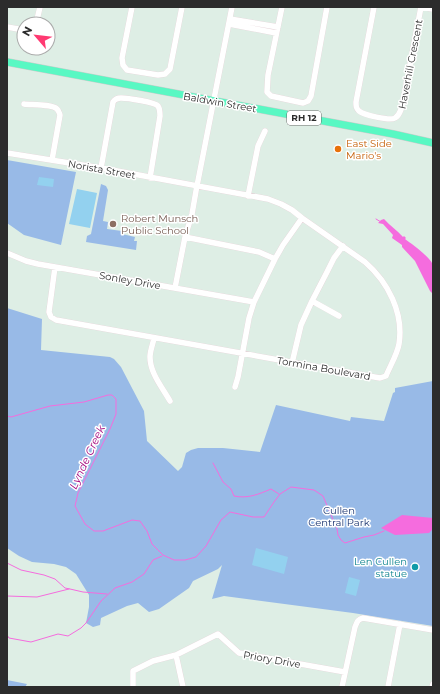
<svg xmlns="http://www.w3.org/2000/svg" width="440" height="694" font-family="Montserrat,sans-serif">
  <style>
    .green { fill: #98bae7 }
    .pitch { fill: #93d1ef }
    .water { fill: #f56cde }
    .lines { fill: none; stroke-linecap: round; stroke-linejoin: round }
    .stream { stroke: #f56cde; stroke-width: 1 }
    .minor-casing { stroke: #e5d3d8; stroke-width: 6 }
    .major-casing { stroke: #ccc; stroke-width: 8 }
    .minor { stroke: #fff; stroke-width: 5.5 }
    .major { stroke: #59f8c3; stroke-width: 7 }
    .food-dot { fill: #e8710a; stroke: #fff; stroke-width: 1.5 }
    .education-dot { fill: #8d6e63; stroke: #fff; stroke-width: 1.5 }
    .culture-dot { fill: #0f9aa8; stroke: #fff; stroke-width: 1.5 }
    .labels { text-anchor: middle; stroke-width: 3; stroke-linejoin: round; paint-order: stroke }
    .shield { fill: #fff; stroke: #6b6b6b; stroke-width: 1 }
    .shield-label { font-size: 9px; font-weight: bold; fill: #2c2c2c }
    .street-label { font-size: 10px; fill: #2c2c2c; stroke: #fff }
    .food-label { font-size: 10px; fill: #c56008; stroke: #fff; text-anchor: start }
    .education-label { font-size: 10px; fill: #785e54; stroke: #fff; text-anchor: start }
    .park-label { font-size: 10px; fill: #17316e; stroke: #fff }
    .culture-label { font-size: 10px; fill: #0d838f; stroke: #fff; text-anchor: end }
    .water-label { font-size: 11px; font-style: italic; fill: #a5077e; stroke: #fff }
  </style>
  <rect width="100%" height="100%" fill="#deeee5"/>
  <path class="green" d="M7,160l69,12 -15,73 -37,-10 -17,-12z
    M101,184l5,2 2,4 -5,31 5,1 -1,7 15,2v3l13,3 -1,4h3l-1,9 -50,-8 1,-6 4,-2z
    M7,308l35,11 -1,31 69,7 4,2 7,8 23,44 3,30 31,30 4,-4 4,-14 5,-3 7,-2h25l37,4 16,-47 74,16 1,-4 33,4 9,-28 2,-1v-4l38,-7v245l-80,-13 -129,-17 -12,3 10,-34 -4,4 -25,12 -4,7 -30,21 -10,3 -11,-9 -11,3 -26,12 -1,7 -7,2 -7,-4 3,-16v-12l-13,-21 -10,-7 -12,-3 -22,-2 -13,-6 -12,-8z
    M7,680l20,4 -2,3h-18z"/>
  <path class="pitch" d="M39,177l15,2 -1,8 -16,-2z
    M77,189l20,4 -7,35 -21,-4z
    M256,548l32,9 -4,17 -32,-9z
    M349,577l11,3 -4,16 -11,-3z"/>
  <path class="water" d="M384,219c6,7 13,11 19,18l1,-1 2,2 -1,1c7,5 26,19 28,26 1,6 0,22 0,29l-3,-3 -15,-30 -13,-14v-2l-10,-7 1,-3 -10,-11 -5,-1 3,-3z
    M402,515l31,3v11l-4,4 -34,2 -14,-7z"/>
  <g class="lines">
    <path class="stream" d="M376,219l5,3
      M7,416l4,1 39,-11 34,-4 24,-7h4l4,4v15l-6,15 -32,64 -3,13 10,18 9,7h9l29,-11 8,1 7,10 5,13 11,11 11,5h11l11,-3 10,-11 15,-26 9,-8 23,5h11l10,-15 6,-8 11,-7 23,3 9,6 14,33 1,6 3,5 4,3 19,-6 10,-2 10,-4
      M213,463l10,19 8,7 3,7c14,3 25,-2 37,-7l8,5
      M7,563l14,7 23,5 11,4 10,9 5,1 13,3 24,2
      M7,596l30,1 32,-8
      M7,635l2,3 22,4 27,-8 10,2 13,-8 5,-5 15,-22 14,-13 17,-6 12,-8 9,-14 9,-4"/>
    <g class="minor-casing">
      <path id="minor" d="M132,7l-10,51 1,7 4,5 31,5 7,-1 5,-5 12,-62
        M282,7l-14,68 -1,17 4,4 32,7 5,-2 3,-5 16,-89
        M374,7l-18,95c0,4 0,6 3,9 4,4 31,10 36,7 5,-3 5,-7 7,-11l19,-100
        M421,7l12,2
        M230,19l48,8
        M36,24l4,-17
        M229,24l47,9
        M7,27l17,3
        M24,104c7,1 28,0 33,5 2,2 2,3 3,6l-8,45
        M7,153l94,15 167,31 13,5 11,6 10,8 63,44c23,20 39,51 34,82 -2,11 -9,22 -13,32l-6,2 -324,-58 -5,-3 -2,-5 6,-45
        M101,168l12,-66c2,-3 4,-4 8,-4 6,0 34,4 37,8 2,3 2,6 2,10l-10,62
        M248,196l10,-50 7,-15
        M185,237l74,15 16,7
        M7,253l19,8 12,3 216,38
        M175,288l10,-51 7,-23 4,-23 36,-184
        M312,301l27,15
        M154,338c-1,6 -4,13 -4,19 0,16 12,30 20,44
        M292,363l9,-38 11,-24 15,-29 7,-14 9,-12
        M235,387l3,-10 11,-59 5,-16 21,-43 8,-14 19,-27
        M176,655l7,32
        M133,687v-16l20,-10 23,-6 42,-21 21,19 106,19
        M342,687l13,-60c2,-5 3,-8 8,-9l70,12
        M388,687l12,-63
        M432,687l1,-3"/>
    </g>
    <g class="major-casing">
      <path id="major" d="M7,62l386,72 40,9"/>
    </g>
    <use href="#minor" class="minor"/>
    <use href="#major" class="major"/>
  </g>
  <circle class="food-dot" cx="338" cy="149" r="4"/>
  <circle class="education-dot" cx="113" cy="224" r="4"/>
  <circle class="culture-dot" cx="415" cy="567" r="4"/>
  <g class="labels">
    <rect class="shield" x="287" y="111" width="34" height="14" rx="3"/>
    <g class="shield-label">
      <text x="304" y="121">RH 12</text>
    </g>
    <g class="street-label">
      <text transform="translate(410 64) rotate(-79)" y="4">Haverhill Crescent</text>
      <text transform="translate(220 102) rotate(10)" y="4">Baldwin Street</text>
      <text transform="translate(102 169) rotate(10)" y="4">Norista Street</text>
      <text transform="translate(130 280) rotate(10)" y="4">Sonley Drive</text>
      <text transform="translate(324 368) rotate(10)" y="4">Tormina Boulevard</text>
      <text transform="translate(272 659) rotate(10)" y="4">Priory Drive</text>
    </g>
    <g class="food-label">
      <text x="346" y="147">East Side<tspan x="346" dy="12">Mario's</tspan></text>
    </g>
    <g class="education-label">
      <text x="121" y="222">Robert Munsch<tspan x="121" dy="12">Public School</tspan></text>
    </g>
    <g class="park-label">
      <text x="339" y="514">Cullen<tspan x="339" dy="12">Central Park</tspan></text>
    </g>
    <g class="culture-label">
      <text x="407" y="565">Len Cullen<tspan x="407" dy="12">statue</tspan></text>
    </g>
    <g class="water-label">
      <text transform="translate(87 457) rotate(-65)" y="4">Lynde Creek</text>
    </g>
  </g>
  <rect width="440" height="694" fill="none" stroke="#2c2c2c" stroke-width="16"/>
  <g transform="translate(36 36) rotate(298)"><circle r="19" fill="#ffffff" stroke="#ababab"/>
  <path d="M0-3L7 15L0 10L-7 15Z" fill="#ff3a72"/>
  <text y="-6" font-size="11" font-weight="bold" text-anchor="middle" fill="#2c2c2c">N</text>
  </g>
</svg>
